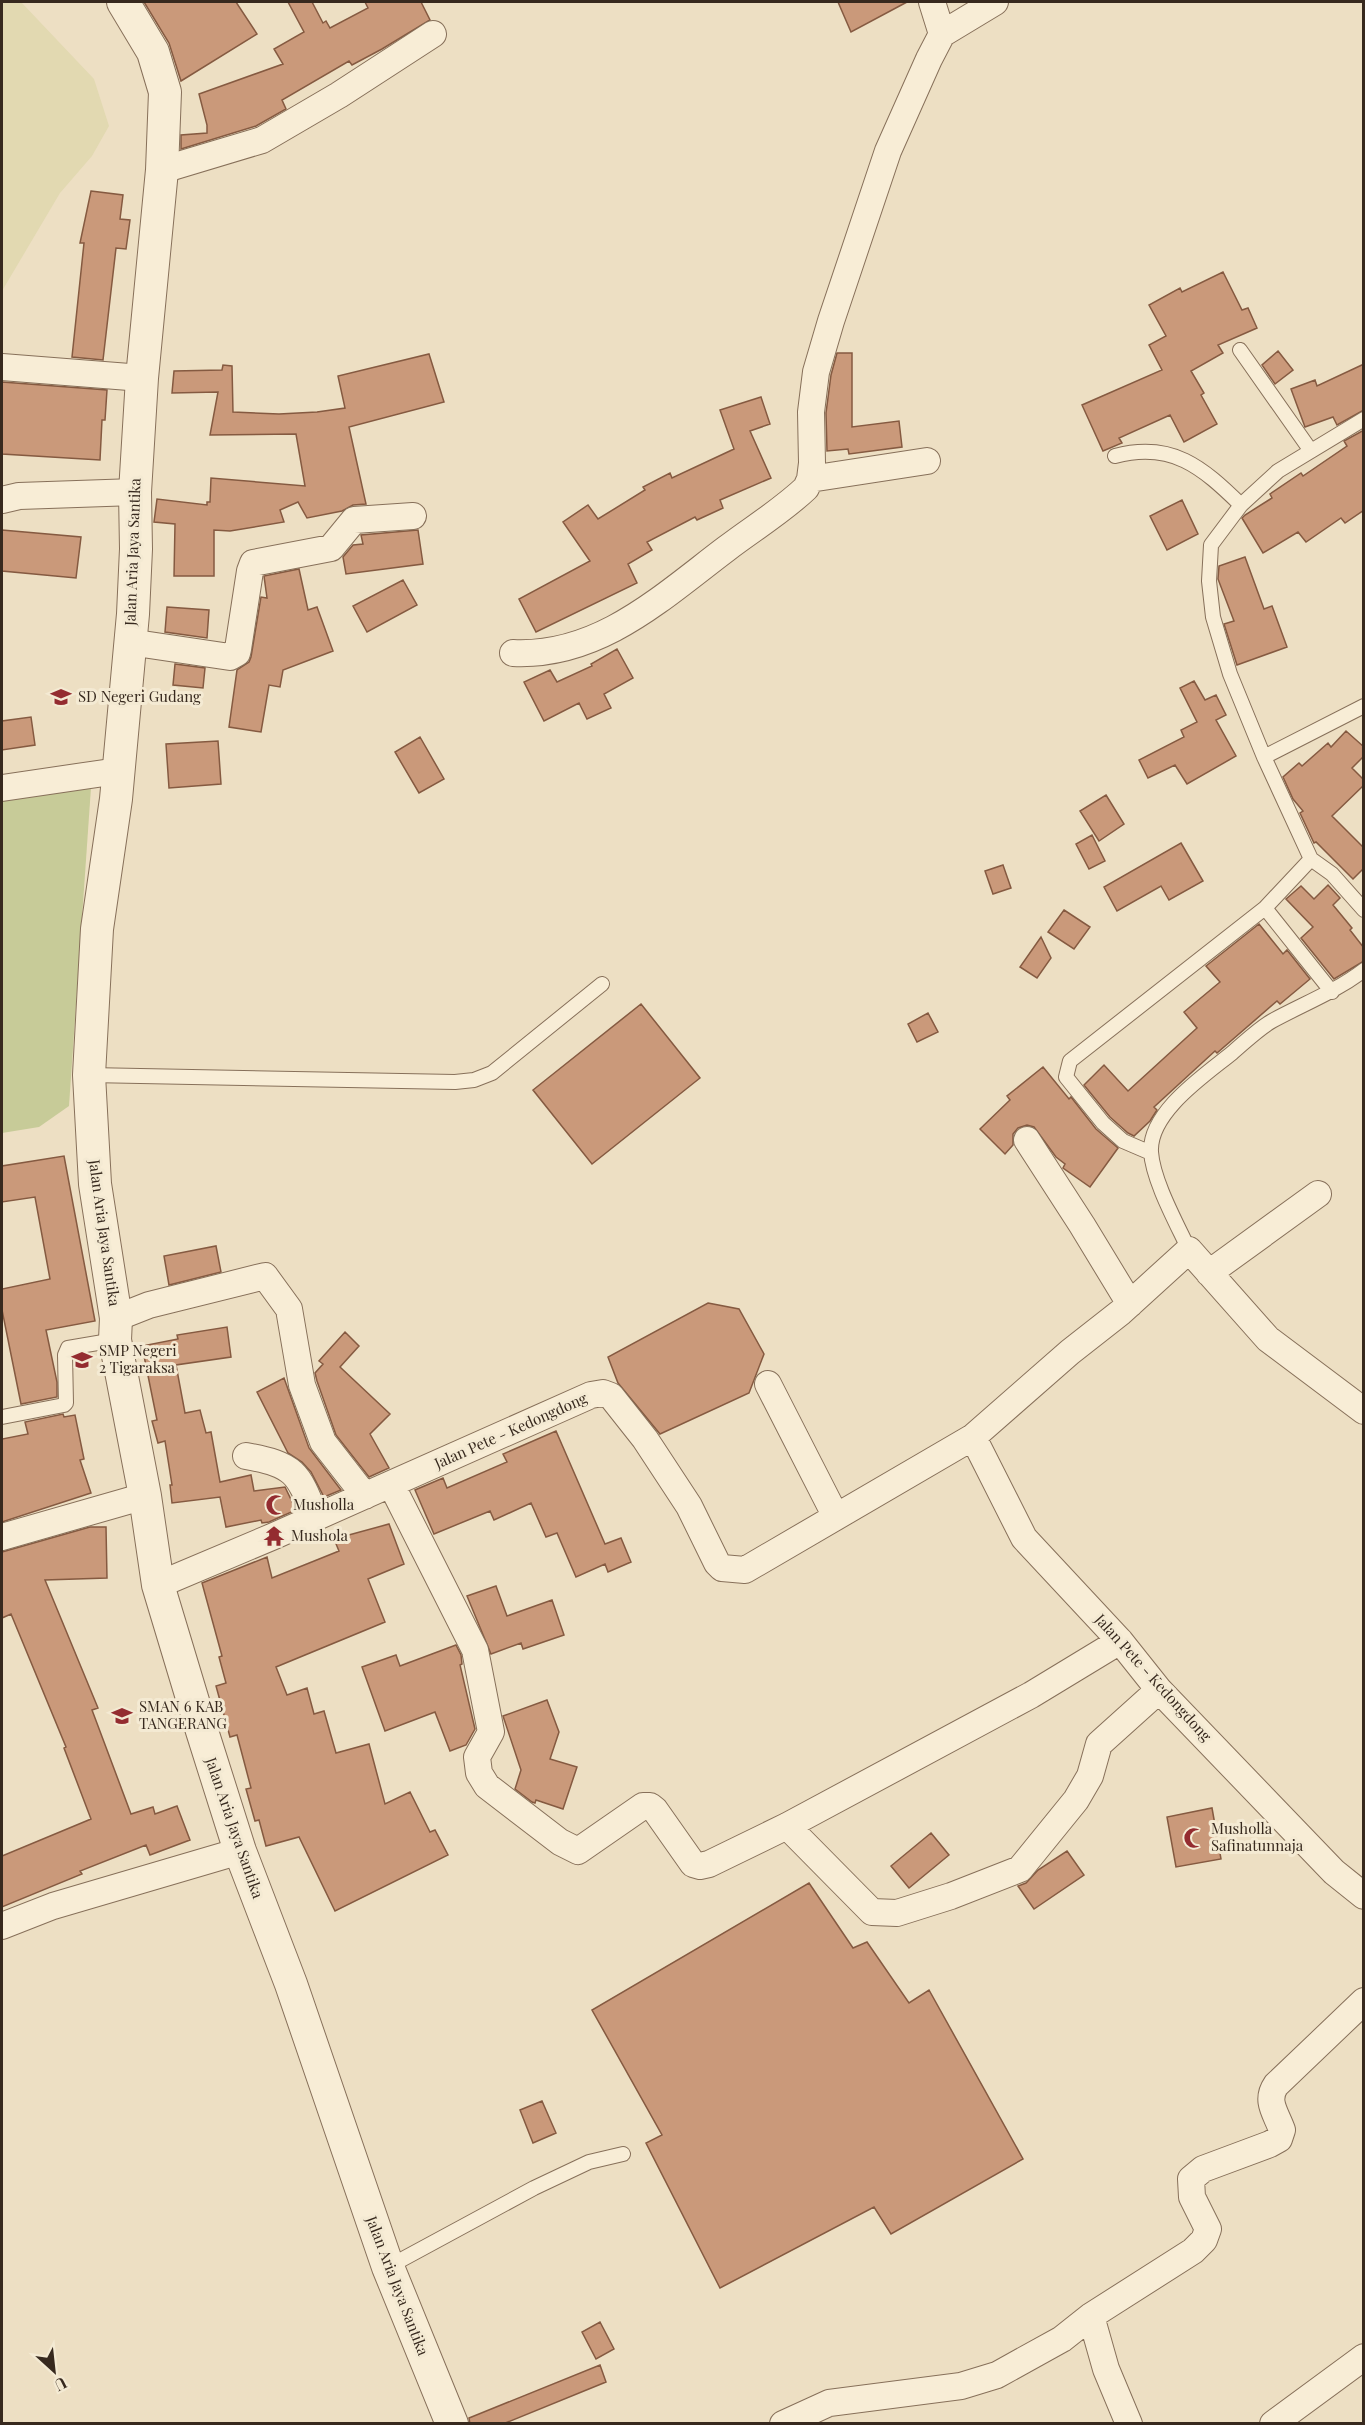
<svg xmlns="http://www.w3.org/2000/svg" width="1365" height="2425" font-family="'Playfair Display',serif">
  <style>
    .farmland { fill: #e2d9b1 }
    .green { fill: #c7cb98 }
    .building { fill: #ca997a; stroke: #855a41; stroke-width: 1.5 }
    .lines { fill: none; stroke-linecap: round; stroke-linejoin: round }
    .service-casing { stroke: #87705a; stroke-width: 16 }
    .minor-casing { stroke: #87705a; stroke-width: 28 }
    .tertiary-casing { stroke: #87705a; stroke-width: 34 }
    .service { stroke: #f8edd6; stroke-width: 14 }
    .minor { stroke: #f8edd6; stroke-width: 26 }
    .tertiary { stroke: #f8edd6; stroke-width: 32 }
    .labels { text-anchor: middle; stroke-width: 6; stroke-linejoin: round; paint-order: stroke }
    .street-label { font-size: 15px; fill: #37291e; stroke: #f4ead3 }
    .poi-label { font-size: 15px; fill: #37291e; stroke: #f4ead3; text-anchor: start }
  </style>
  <rect width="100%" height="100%" fill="#eddfc3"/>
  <path class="farmland" d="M2,2h19l73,77 15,47 -17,30 -32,37 -58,98z"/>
  <path class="green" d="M92,773l-23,333 -30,21 -37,6v-349z"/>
  <path class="building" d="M144,2h92l21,32 -76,47 -12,-38z
    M288,2h24l11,21 3,-2 4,7 38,-20 -3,-6h56l9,18 -48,29 -30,16 -3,-4 -67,39 4,9 -30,17 -75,23v-14l26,-2v-8l-8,-31 84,-30 -9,-15 30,-17z
    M838,2h69l-56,30z
    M91,191l32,4 -3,24 10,1 -4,29 -10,-1 -13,112 -31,-3 12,-114h-4z
    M1223,272l19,38 6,-2 9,20 -39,17 5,8 -32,18 13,22 -3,2 16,29 -33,18 -14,-27 -51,23 3,5 -19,8 -21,-46 80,-35 -13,-25 17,-9 -17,-31 31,-17 2,4z
    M1278,351l15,19 -18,14 -13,-19z
    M837,353h15v74l47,-6 3,26 -53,7 -1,-5 -21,2 -1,-38 5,-38z
    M429,354l15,48 -95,25 17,77 -13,1 -11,6 -35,7 -9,-16 -18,8 4,12 -54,9 -16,-1v46h-40l1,-52 -21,-2 3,-23 50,6v-3h3l1,-24 94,8 -9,-52 -86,1 8,-43 -46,1 2,-22 48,-1 1,-5 9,1 1,46 46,2 38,-2 28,-4 -7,-32z
    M1364,364v46l-27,15 -4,-8 -28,10 -14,-38 24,-9 2,6z
    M2,382l105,8 -2,30h-3l-2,40 -98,-6z
    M761,397l9,27 -20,7 21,47 -51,22 3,8 -26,12 -2,-3 -48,25 5,8 -24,14 9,19 -101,49 -17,-33 71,-38 -27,-39 25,-17 10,14 47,-29 -2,-3 27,-14 2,5 62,-29 -14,-39z
    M1364,430v80l-19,13 -4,-5 -35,24 -8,-10 -35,21 -21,-35 3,-3 27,-17 -2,-4 31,-21 2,3 44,-30 -3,-5z
    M1182,500l16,34 -31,16 -17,-34z
    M2,530l79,7 -5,41 -74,-7z
    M418,530l5,34 -77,10 -3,-17 10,-12 10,-1 -2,-9z
    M1245,557l19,52 8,-3 15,41 -50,18 -13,-41 10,-3 -16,-42 1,-13z
    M299,569l9,41 9,-3 16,44 -50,19 -3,17 -11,-2 -8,47 -32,-5 8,-57 12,-8 2,-5 10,-60 6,1 -3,-22z
    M403,580l14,25 -50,27 -14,-26z
    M167,607l42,3 -2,28 -42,-6z
    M617,649l16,29 -29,16 7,14 -24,11 -8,-16 -35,18 -20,-39 26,-12 7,12 35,-16 -1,-2z
    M175,664l30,4 -2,20 -30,-3z
    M1194,681l11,19 11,-5 10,20 -10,5 20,36 -49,28 -12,-19 -27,13 -9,-18 45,-23 -3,-7 16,-8 -17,-34z
    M31,717l4,28 -33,5v-29z
    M1346,731l18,16v9l-12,12 12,12v5l-32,31 32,32v20l-11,11 -37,-37 -2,1 -14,-30 3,-2 -10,-12 -10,-22 16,-14 3,3 26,-23 3,4z
    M420,737l24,42 -25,14 -24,-41z
    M218,741l3,43 -52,4 -3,-44z
    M1106,795l18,29 -25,17 -19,-30z
    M1092,835l13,26 -16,8 -13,-25z
    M1181,843l22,38 -34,19 -8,-14 -44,25 -13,-24z
    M1003,865l8,23 -18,6 -8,-23z
    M1328,885l12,13 -7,7 19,23 -2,2 14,18v13l-30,18 -33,-41 12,-11 -27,-28 15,-13 13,13z
    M1064,910l26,17 -16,22 -26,-17z
    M1259,924l24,30 4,-4 23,29 -30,25 -3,-3 -60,52 -2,-2 -61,56 3,3 -7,11 -16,15 -6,-3 -18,-16 -26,-32 20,-20 24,26 69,-63 -13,-16 36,-30 -14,-16z
    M1041,937l10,21 -14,20 -17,-11z
    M641,1004l59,74 -108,86 -59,-74z
    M928,1013l10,19 -21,10 -9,-18z
    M1043,1067l26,32 2,-2 25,32 22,19 -28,39 -27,-19 2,-4 -9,-7 -22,-30 -7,-2 -9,3 -5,6v11l-8,9 -25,-25 30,-29 -3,-4z
    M64,1156l31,165 -49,9 11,52v15l-36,7 -19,-94v-21l48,-10 -15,-82 -33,5v-36z
    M216,1246l5,26 -52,13 -5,-29z
    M708,1303l31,6 25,45 -15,39 -89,41 -42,-51 -10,-26z
    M227,1327l4,30 -55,8 9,48 15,-3 6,23 5,-1 9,50 31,-7 3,16 31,-4 11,23 -27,12 -7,1 -1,-3 -35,7 -6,-30 -48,6 -2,-18h2l-7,-44 -7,2 -6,-22 5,-1 -15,-74 36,-7 -1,-4z
    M345,1332l14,14 -19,21 50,47 -20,20 19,34 -20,9 -33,-42 -19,-54 -2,-8 8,-9 -4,-3z
    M284,1378l25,70 32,42 -17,7 -13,-25 -9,-10 -14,-9 -31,-61z
    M63,1414l1,3 11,-2 9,44 -4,1 11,33 -89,29v-83l26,-5 -3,-12z
    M556,1431l49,113 16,-6 10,24 -23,10 -3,-8 -29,13 -19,-44 -11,4 -15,-34 -37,17 -4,-9 -56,23 -19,-44 28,-12 4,10 60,-26 -4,-8z
    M389,1524l15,40 -36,15 17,43 -109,45 11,28 20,-7 7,26 10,-3 12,42 33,-9 16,60 25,-12 20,40 5,-2 13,25 -113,56 -36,-74 -33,9 -7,-26 -4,1 -9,-32 5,-1 -14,-53 -7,2 -14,-51 10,-3 -7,-26 3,-1 -20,-73 65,-26 5,21 67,-27 -5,-12z
    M90,1527h16l1,51 -62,2 53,128 -6,2 39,104 22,-7 2,7 22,-8 13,34 -40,15 -4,-10 -66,26 2,3 -80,33v-51l89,-37 -27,-71 2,-1 -55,-133 -9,4v-66z
    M496,1586l11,30 45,-16 12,35 -41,14 -2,-6 -30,11 -24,-58z
    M456,1645l5,10 1,9 -2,1 15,64 -9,16 -16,6 -15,-39 -50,19 -23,-64 34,-12 4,11z
    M547,1700l12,32 -9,27 27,8 -14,42 -27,-9 -1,3 -3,-1 -17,-13 6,-19 -18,-54z
    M1212,1808l9,51 -45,8 -9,-50z
    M931,1833l18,22 -40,33 -18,-22z
    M1067,1851l17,24 -50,34 -16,-23 8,-3 12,-13z
    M809,1883l44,65 14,-6 42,61 20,-13 94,169 -132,75 -17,-27 -154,81 -74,-145 16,-8 -70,-125z
    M542,2101l14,32 -23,10 -13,-33z
    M600,2322l14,27 -18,10 -14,-27z
    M600,2365l6,17 -103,42h-33l-1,-6z"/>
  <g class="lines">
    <g class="service-casing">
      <path id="service" d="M1240,350l71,101
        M1364,419l-86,52 -37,34 -30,40 -2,36 4,36 17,57 34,83 47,102 21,15 32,36
        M1115,456c57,-15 87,11 126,49
        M1264,757l100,-51
        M1265,908l67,84
        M89,1075l366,7 19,-2 18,-7 110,-89
        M1151,1153l-28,-12 -20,-18 -37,-46 4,-16 195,-153 46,-49
        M1189,1250c-12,-26 -36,-69 -38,-98 -2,-40 54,-77 81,-99 13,-11 26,-24 40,-32 31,-17 63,-29 92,-51
        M2,1417l62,-12 2,-2 -1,-48 3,-7 47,-8
        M388,2267l146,-79 55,-26 34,-8"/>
    </g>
    <g class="minor-casing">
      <path id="minor" d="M942,34l53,-32
        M162,170l100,-30 77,-45 94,-61
        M2,367l140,11
        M810,479l117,-18
        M2,500l17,-4 116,-4
        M129,642l101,15 7,-4 1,-4 12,-78 3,-8 78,-15 23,-28 59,-4
        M513,653c86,4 148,-55 213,-104 26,-20 56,-38 80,-61l4,-9 2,-16 -1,-51 5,-40 15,-51 57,-170 41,-92 13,-25 -10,-32
        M2,788l116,-17
        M1027,1140l55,85 48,79
        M1209,1273l109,-79
        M116,1318l33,-13 116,-29 24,33 13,76 21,57 42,54
        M768,1384l68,133
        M973,1437l51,101 96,103 39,49 175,182 30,24
        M246,1456c50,9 52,17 70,62
        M391,1484l84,166 16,82 -14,25 2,16 8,13 73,56 18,9 65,-45h7l5,4 38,54 7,2 9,-2 78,-38 244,-131 89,-54
        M2,1537l143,-41
        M158,1585l116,-49 317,-141 12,-2 8,3 34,43 44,67 28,57 5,5 23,2 228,-133 97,-85 51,-40 68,-62 79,89 96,72
        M787,1826l85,86 25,1 54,-17 69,-27 56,-69 14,-24 9,-32 60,-54
        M2,1926l51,-20 187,-55
        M1091,2316l15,53 23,55
        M783,2424l46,-21 132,-17 36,-11 65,-36 29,-23 102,-65 11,-11 4,-11 -16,-32 -1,-18 12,-10 67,-25 9,-5 3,-9c-6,-17 -17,-29 -6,-45l88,-84
        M1273,2424l91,-67"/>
    </g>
    <g class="tertiary-casing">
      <path id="tertiary" d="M123,2l30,50 12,40 -3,78 -20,208 -7,114 1,57 -3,65 -17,185 -19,130 -8,146 6,109 21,134 -1,22 30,156 13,89 44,146 38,120 51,133 97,283 64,157"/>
    </g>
    <use href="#service" class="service"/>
    <use href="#minor" class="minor"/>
    <use href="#tertiary" class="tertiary"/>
  </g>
  <defs>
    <g id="school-bare" transform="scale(1.62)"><path d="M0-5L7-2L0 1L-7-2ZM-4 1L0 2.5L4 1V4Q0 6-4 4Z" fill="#942c30" stroke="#f4ead3" stroke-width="2.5" paint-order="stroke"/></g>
    <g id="mosque-bare" transform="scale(1.62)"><path d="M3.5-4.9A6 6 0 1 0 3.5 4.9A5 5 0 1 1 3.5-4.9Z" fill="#942c30" stroke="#f4ead3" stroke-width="2.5" paint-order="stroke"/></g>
    <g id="temple-bare" transform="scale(1.62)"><path d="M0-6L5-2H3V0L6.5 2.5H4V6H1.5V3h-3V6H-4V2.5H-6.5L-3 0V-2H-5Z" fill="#942c30" stroke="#f4ead3" stroke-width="2.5" paint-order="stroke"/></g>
  </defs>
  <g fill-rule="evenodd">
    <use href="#school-bare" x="61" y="697"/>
    <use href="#school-bare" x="82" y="1360"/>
    <use href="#mosque-bare" x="276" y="1505"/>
    <use href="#temple-bare" x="274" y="1536"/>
    <use href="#school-bare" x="122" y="1716"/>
    <use href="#mosque-bare" x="1194" y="1838"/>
  </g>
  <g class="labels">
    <g class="street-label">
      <text transform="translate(133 552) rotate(-88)" y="5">Jalan Aria Jaya Santika</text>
      <text transform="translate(104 1233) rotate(82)" y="5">Jalan Aria Jaya Santika</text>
      <text transform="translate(511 1431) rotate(-24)" y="5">Jalan Pete - Kedongdong</text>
      <text transform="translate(1153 1678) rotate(48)" y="5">Jalan Pete - Kedongdong</text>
      <text transform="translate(234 1828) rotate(71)" y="5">Jalan Aria Jaya Santika</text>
      <text transform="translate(397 2286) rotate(69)" y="5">Jalan Aria Jaya Santika</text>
    </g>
    <g class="poi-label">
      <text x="78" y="702">SD Negeri Gudang</text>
      <text x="99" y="1356">SMP Negeri<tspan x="99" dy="17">2 Tigaraksa</tspan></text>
      <text x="293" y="1510">Musholla</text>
      <text x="291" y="1541">Mushola</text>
      <text x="139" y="1712">SMAN 6 KAB<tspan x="139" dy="17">TANGERANG</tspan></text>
      <text x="1211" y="1834">Musholla<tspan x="1211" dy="17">Safinatunnaja</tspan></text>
    </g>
  </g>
  <rect width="1365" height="2425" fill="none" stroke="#37291e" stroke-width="6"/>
  <g transform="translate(54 2371) rotate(153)" stroke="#f4ead3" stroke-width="4.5" paint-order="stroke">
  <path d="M0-4.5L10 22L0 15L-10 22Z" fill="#37291e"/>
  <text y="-9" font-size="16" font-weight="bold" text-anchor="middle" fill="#37291e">U</text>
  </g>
</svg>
